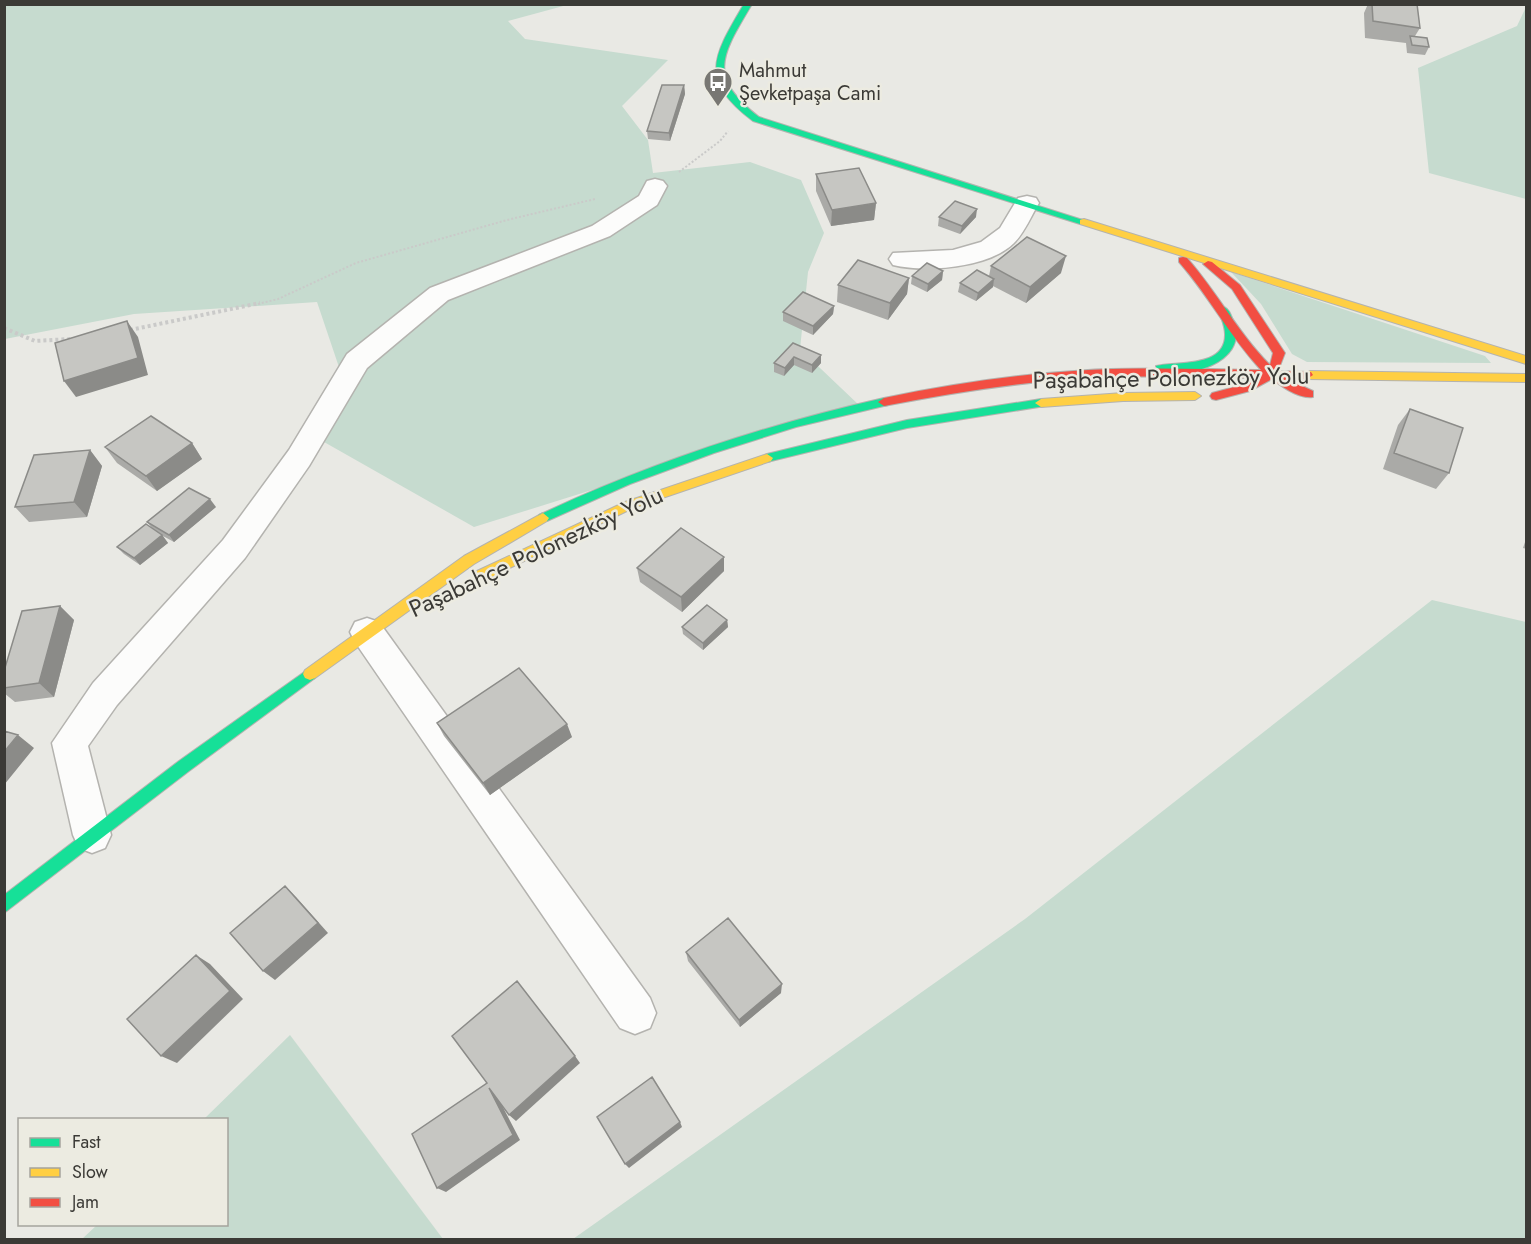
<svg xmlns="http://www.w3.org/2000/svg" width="1531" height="1244" font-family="Jost,sans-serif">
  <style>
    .green { fill: #c6dbcf }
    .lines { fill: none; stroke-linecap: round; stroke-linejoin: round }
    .street-casing { stroke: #b4b3af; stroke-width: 3 }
    .fast-casing { stroke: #b4b3af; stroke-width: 2 }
    .slow-casing { stroke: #b4b3af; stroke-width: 2 }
    .jam-casing { stroke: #b4b3af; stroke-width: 2 }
    .path-far1 { stroke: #cacac9; stroke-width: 2; stroke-dasharray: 2 2; stroke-linecap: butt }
    .path { stroke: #cacac9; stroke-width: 4; stroke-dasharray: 3 3; stroke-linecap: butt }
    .street { fill: #fcfcfb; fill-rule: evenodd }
    .fast { fill: #16e098; fill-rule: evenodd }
    .slow { fill: #ffcf43; fill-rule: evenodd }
    .jam { fill: #f24e42; fill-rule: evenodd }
    .wall { fill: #aaaaa7 }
    .shaded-wall { fill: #8b8b88 }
    .building { fill: #c6c6c2; stroke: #8b8b88; stroke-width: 1.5 }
    .labels { text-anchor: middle; stroke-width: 5; stroke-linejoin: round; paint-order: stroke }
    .far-poi-label { font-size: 20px; fill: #3b3a36; stroke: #ecebe1; text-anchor: start }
    .street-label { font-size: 24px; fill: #3b3a36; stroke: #ecebe1 }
  </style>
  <rect width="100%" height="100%" fill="#e9e9e4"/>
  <path class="green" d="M5,5h562l-59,16 17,18 143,21 -46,46 26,34 5,33 97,-11 51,18 23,53 -16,39 -8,77 60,57 -386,121 -157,-89 26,-59 -26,-77 -183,12 -129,25z
    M1526,7v192l-97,-26 -11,-105 99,-42z
    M1231,272l254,84 6,7 -184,-1 -15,-8 -31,-50z
    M1432,600l94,22v617h-953l452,-320z
    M290,1035l153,204h-361l15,-14 129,-1v-104l-22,-1z"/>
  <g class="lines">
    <g class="street-casing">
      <path id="street" d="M655,179l8,2 4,5 -10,19 -47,31 -162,64 -81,68 -58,98 -64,92 -128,147 -29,41 23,89 -6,13 -13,5 -13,-5 -6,-13 -21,-92 41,-60 130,-143 66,-90 58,-96 83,-66 162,-62 47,-30 8,-15z
        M1027,196l9,2 3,5c-8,13 -14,29 -25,40 -25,25 -88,30 -121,22l-4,-6 4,-6 60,-3 28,-8 19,-14 18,-30z
        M367,618l12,4 271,376 6,15 -6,15 -15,6 -15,-6 -265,-386 -5,-10 5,-10z"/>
    </g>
    <g class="fast-casing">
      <path id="fast" d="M744,4h8c-30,51 -46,72 7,113l330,105 -1,2h-8l-327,-103c-55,-42 -40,-64 -9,-117z
        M1224,307c6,3 7,9 10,16 14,41 -49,56 -78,49v-6c22,-5 70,2 69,-32 0,-8 -4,-16 -6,-23z
        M884,398l4,1 2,3 -2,3 -92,22 -82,26 -84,31 -83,37h-8l-2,-3 2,-3c111,-52 225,-90 345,-117z
        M1041,399l4,1 2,3 -2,3 -138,22 -140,34 -6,-4 6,-4 140,-34z
        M310,668l5,2 2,4 -2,4 -126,93 -185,142v-18l175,-134z"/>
    </g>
    <g class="slow-casing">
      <path id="slow" d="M1084,219l442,137v8l-446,-140v-4z
        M1307,371l219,3v8l-219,-3 -6,-4z
        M1195,392l6,4 -6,4 -72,1 -82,6 -6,-4 6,-4 82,-6z
        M767,454l6,4 -2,3 -138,47 -146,71h-10l-2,-4 2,-4 148,-69z
        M543,513l6,5 -2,3 -73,43 -159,114 -5,2 -5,-2 -2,-4 2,-4 159,-114z"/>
    </g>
    <g class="jam-casing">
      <path id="jam" d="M1183,257l4,1c30,34 51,75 83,107l3,-12 -41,-64 -29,-25 5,-3 4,1 28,23 45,68 -7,18 33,1 2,3 -6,4h-20l26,12v6c-13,2 -31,-10 -41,-18l-22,12 -34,9 -4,-1 -2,-3 2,-3 30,-8 15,-7c-56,-1 -113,-3 -169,0 -69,4 -137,15 -204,28l-6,-4 6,-4c67,-14 135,-24 204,-28 57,-3 115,-1 173,0 -31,-33 -52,-74 -82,-108v-4z"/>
    </g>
    <path class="path-far1" d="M679,172l41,-31 8,-10
      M254,305l24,-6 78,-36 151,-43 88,-21"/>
    <path class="path" d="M4,328l31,13 35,-2
      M130,330l130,-27"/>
    <use href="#street" class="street"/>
    <use href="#fast" class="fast"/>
    <use href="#slow" class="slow"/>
    <use href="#jam" class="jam"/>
  </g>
  <path class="wall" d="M1368,4h49l3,24 -5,8 14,11 -4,8 -18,-2 -1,-10 -41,-5 -1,-25z
    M684,85l1,9 -15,47 -22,-2 -1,-8z
    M816,174l60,29 -2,17 -43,6 -15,-35z
    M939,217h37l-16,17 -22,-8z
    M991,266l70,7 -35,30 -33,-17v1l-17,14 -18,-9 2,-9 29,-7z
    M943,271l-1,9 -15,12 -16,-8 1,-8z
    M909,278l-2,16 -19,26 -51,-18 1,-17z
    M834,306l-1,8 -20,21 -30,-14v-9z
    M793,343l28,20 -9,10 -18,-8 -10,11 -10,-4v-9z
    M1410,409l39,64 -13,16 -53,-20 15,-44z
    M192,443l10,16 -45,32 -40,-28 -12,-16z
    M90,450l12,16 -15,51 -58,5 -14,-15z
    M216,507l-42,35 -11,-6 5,7 -28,22 -16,-11 -7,-7 35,-19 -5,-6z
    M1527,536v13l-4,-1z
    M724,557v14l-42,41 -42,-30 -3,-14z
    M60,606l14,14 -20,77 -39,5 -11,-9v-22z
    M727,620l1,7 -25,23 -20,-16 -1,-7z
    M437,723l135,14 -82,58 -46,-59z
    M686,952l95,41 -41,34 -52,-66z"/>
  <path class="shaded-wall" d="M684,85l1,9 -15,47 -1,-8z
    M876,203l-2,17 -43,6 1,-16z
    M977,209l-1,8 -16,17 2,-8z
    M1066,256l-5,17 -35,30 4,-16z
    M943,271l-1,9 -15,12 1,-8z
    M909,278l-2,16 -19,26 2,-17z
    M994,279l-1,8 -17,14 2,-8z
    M834,306l-1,8 -20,21v-9z
    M127,321l11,16 10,38 -72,22 -12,-16z
    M821,355v8l-9,10v-8z
    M794,357v8l-10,11 1,-8z
    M192,443l10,16 -45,32 -11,-15z
    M90,450l12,16 -15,51 -13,-15z
    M210,499l6,8 -42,35 -5,-7z
    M162,535l6,8 -28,22 -6,-7z
    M724,557v14l-42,41 -1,-15z
    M60,606l14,14 -20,77 -15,-14z
    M727,620l1,7 -25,23v-7z
    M567,724l5,13 -82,58 -7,-12z
    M18,735l16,13 -30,37v-33z
    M285,886l11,11 32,36 -53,47 -12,-9z
    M196,955l14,9 33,35 -66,64 -16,-7z
    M782,984l-1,9 -41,34 -1,-7z
    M575,1056l5,7 -64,58 -7,-6z
    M489,1088l7,6 24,46 -74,52 -9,-4z
    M680,1122l2,5 -53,41 -4,-4z"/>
  <path class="building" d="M1372,4h45l3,24 -47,-7z
    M1410,36l17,2 2,9 -17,-2z
    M662,85h22l-15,48 -22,-2z
    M859,168l17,35 -44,7 -16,-36z
    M955,201l22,8 -15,17 -23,-9z
    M1027,237l39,19 -36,31 -39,-21z
    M858,260l51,18 -19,25 -52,-18z
    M927,263l16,8 -15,13 -16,-8z
    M977,270l17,9 -16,14 -18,-10z
    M803,292l31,14 -21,20 -30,-14z
    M127,321l11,37 -74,23 -9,-38z
    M793,343l28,12 -9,10 -18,-8 -9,11 -11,-5z
    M1410,409l53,19 -14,45 -55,-20z
    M151,416l41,27 -46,33 -41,-29z
    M90,450l-16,52 -59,5 19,-52z
    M189,488l21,11 -41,36 -22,-13z
    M146,524l16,11 -28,23 -17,-11z
    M681,528l43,29 -43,40 -44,-29z
    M707,605l20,15 -24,23 -21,-16z
    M60,606l-21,77 -35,5v-17l18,-60z
    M519,668l48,56 -84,59 -46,-60z
    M4,731l14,4 -14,17z
    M285,886l33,37 -55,48 -33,-38z
    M728,918l54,66 -43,36 -53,-68z
    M196,955l34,36 -69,65 -34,-37z
    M517,981l58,75 -66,59 -20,-27 24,47 -76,53 -25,-54 75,-51 -35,-47z
    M652,1077l28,45 -55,42 -28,-47z"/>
  <defs>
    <g id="bus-pin" transform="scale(1.5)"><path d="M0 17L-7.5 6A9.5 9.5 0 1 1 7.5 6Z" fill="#787773" stroke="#ecebe1"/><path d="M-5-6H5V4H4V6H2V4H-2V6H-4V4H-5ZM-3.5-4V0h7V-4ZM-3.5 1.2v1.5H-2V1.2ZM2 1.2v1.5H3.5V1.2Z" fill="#fff"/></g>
  </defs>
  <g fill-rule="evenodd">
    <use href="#bus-pin" x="718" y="82"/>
  </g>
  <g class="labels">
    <g class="far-poi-label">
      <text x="739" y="77">Mahmut<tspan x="739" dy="23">Şevketpaşa Cami</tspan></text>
    </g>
    <g class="street-label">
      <text transform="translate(1171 378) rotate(-1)" y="8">Paşabahçe Polonezköy Yolu</text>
      <text transform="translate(536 552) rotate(-25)" y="8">Paşabahçe Polonezköy Yolu</text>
    </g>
  </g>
  <rect width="1531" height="1244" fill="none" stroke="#3b3a36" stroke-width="12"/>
  <rect x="18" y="1118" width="210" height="108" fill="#ecebe1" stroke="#a5a49d" stroke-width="1.5"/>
  <rect x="30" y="1138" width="30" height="9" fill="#16e098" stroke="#a5a49d" stroke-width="1.5"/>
  <text x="72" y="1148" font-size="18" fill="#3b3a36">Fast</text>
  <rect x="30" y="1168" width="30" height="9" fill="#ffcf43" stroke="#a5a49d" stroke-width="1.5"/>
  <text x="72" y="1178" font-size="18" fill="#3b3a36">Slow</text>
  <rect x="30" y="1198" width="30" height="9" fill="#f24e42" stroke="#a5a49d" stroke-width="1.5"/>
  <text x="72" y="1208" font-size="18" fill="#3b3a36">Jam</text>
</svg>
